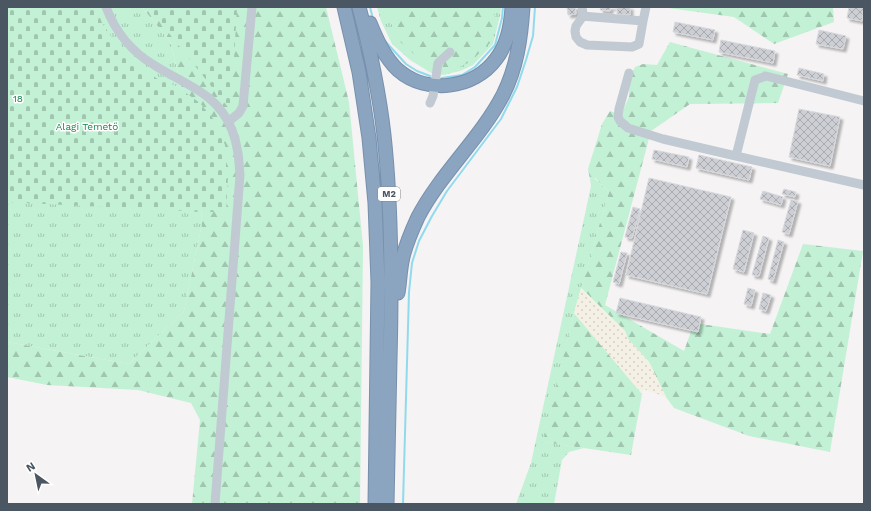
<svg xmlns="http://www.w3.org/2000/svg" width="871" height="511" font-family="'Work Sans',sans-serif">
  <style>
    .grass { fill: url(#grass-tufts) }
    .forest { fill: url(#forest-firs) }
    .sand { fill: url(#sand-dots) }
    .cemetery { fill: url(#cemetery-stones) }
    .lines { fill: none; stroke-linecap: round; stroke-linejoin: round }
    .stream { stroke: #90daee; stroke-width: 2 }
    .building { fill: url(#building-cross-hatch); stroke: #d7d9de; filter: url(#shadow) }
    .highway-casing { stroke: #7690ad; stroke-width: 15 }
    .minor { stroke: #c1cad2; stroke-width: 9 }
    .highway { stroke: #8ba5c1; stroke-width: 13 }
    .labels { text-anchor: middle; stroke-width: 3; stroke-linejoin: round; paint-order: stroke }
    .shield { fill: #fff; stroke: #808990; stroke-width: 1 }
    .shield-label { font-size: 9px; font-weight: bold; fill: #4a5661 }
    .park-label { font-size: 10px; fill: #17864f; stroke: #fff }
  </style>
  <defs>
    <pattern id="grass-tufts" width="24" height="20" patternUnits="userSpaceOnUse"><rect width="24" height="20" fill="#c3f1d5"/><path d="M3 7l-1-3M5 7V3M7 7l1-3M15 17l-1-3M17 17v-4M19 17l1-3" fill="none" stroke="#a0c6b0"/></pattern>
    <pattern id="forest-firs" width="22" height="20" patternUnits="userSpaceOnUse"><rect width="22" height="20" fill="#c3f1d5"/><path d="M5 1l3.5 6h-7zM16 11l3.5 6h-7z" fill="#a0c6b0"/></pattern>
    <pattern id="sand-dots" width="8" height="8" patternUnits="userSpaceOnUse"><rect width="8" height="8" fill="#f5f0e5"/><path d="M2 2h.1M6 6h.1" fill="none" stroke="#d4d0c7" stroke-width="1.8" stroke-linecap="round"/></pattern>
    <pattern id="cemetery-stones" width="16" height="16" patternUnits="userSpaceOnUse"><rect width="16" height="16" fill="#c3f1d5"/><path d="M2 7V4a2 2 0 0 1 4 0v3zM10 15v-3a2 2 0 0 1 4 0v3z" fill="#a0c6b0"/></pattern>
    <pattern id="building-cross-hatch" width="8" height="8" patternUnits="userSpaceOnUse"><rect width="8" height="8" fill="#cdcfd5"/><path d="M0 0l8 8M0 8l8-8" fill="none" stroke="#a8abb0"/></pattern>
    <filter id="shadow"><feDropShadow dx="3" dy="3" stdDeviation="1" flood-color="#0004"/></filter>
  </defs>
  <rect width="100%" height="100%" fill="#f5f3f3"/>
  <path class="grass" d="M43,7h99l28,34 35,138 -4,21 1,24 -18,87 -55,53 -122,-22v-212z
    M377,7h124l-1,9 -7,28 -20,21 -13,6 -17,4 -10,-1 -23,-14 -18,-16 -11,-23z
    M594,178l15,14 -35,121 -30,129 40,6 -15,4 -7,8 -8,44h-38l15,-41 60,-277 -1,-7z"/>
  <path class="forest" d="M142,7h184l23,95 14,144 -3,258h-168l8,-84 -9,-17 -53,-13 -91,-5 -40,-8v-35l122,22 55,-53 18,-87 -1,-24 4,-21 -35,-138z
    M404,7h68l23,8 -4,27 -21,20 -11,5 -13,3 -4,-2 3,-7 -14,1 -16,-7 -17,-15 -8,-20z
    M661,7h172l1,15 -60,22 -40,-27z
    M670,42l118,32 -10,29 -88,1 -39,27 -46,174 79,46 10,-28 76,11 33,-90 60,7 -33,201 -81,-16 -75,-28 -8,-11 -17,-35 -21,-23 -3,-8 -44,-43 28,-96 -14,-14 -5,1 -2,-10 14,-45 8,-13 11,4 8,-18v-19l6,-11 8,-3 14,1z
    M574,313l68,81 -11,61 -88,-13z"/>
  <path class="sand" d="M581,288l44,43 3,8 21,23 17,35 -23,-8 -1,5 -68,-81z"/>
  <path class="cemetery" d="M7,7h89l6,16 15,22 14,15 28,20 17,6 24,17 15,18 10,24 3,32 -2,35h-24l-195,-10z
    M148,7h89l-6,104z"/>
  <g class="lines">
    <path class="stream" d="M370,7l3,12
      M385,41l21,23 11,7 13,5
      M442,78l20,-3 13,-8 20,-22 7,-27 1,-11
      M403,504l6,-212 3,-29 7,-22 13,-25 15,-25 54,-72 16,-32 9,-27 7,-24 2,-29"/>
  </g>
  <path class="building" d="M567,7h8l1,7 -8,1z
    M601,7h16h-7v4l-10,-1z
    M617,7h13v8l-13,-1z
    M849,7h15l-2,14 -15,-3z
    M675,22l40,8 -2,10 -40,-8z
    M819,30l27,6 -3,13 -27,-5z
    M721,40l54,11 -2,12 -54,-11z
    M799,68l25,6 -1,7 -26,-6z
    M799,109l41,8 -10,49 -41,-9z
    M654,150l35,7 -2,10 -35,-8z
    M699,155l53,12 -3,13 -53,-12z
    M649,178l82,19 -24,97 -81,-19z
    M784,189l12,3 -1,5 -13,-3z
    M763,191l20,6 -2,8 -21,-6z
    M791,200l7,1 -9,33 -7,-2z
    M633,207l7,2 -8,29 -7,-1z
    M743,230l11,3 -10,39 -11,-3z
    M763,236l6,2 -10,38 -7,-1z
    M778,240l6,2 -11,39 -5,-2z
    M621,252l6,1 -8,31 -6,-2z
    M748,288l7,2 -4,16 -7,-2z
    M763,293l8,2 -5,16 -7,-2z
    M620,298l81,19 -3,15 -82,-19z"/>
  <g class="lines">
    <g class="highway-casing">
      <path id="highway" d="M344,7l15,65 10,66 6,65 3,79 -3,222
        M359,7c11,42 20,85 25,128 8,74 8,149 6,224 -1,48 -2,97 -3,145
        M370,23c7,17 15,35 28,47 29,25 76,19 98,-11 12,-15 15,-34 16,-52
        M398,293c2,-11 2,-24 5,-36 3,-13 9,-27 15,-40 23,-44 62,-78 85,-122 14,-28 18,-57 20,-88"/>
    </g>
    <path class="minor" d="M106,7c9,24 26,45 48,58 31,20 63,27 78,65 6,15 7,30 8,45l-25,329
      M582,7l1,6 -2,6 -5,7 -1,5 1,6 4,5 7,3 45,2 7,-3 4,-23 3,-14
      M582,16l61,5
      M629,73l-10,36 -1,8 2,4 8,7 35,11 73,17 128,29
      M430,103l3,-7 5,-33 12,-11
      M228,122l11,-9 4,-7 9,-99
      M736,156l19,-76 11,-4 98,25"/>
    <use href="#highway" class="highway"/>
  </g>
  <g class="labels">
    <rect class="shield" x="378" y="187" width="22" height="14" rx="3"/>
    <g class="shield-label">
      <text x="389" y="197">M2</text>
    </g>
    <g class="park-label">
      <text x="18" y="102">18</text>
      <text x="87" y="130">Alagi Temető</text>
    </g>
  </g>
  <rect width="871" height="511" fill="none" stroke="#4a5661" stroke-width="16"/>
  <g transform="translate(36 475) rotate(327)" stroke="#ffffff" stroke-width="3" paint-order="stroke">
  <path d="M0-3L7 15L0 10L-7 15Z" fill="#4a5661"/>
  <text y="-6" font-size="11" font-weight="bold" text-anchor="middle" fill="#4a5661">N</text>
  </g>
</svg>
